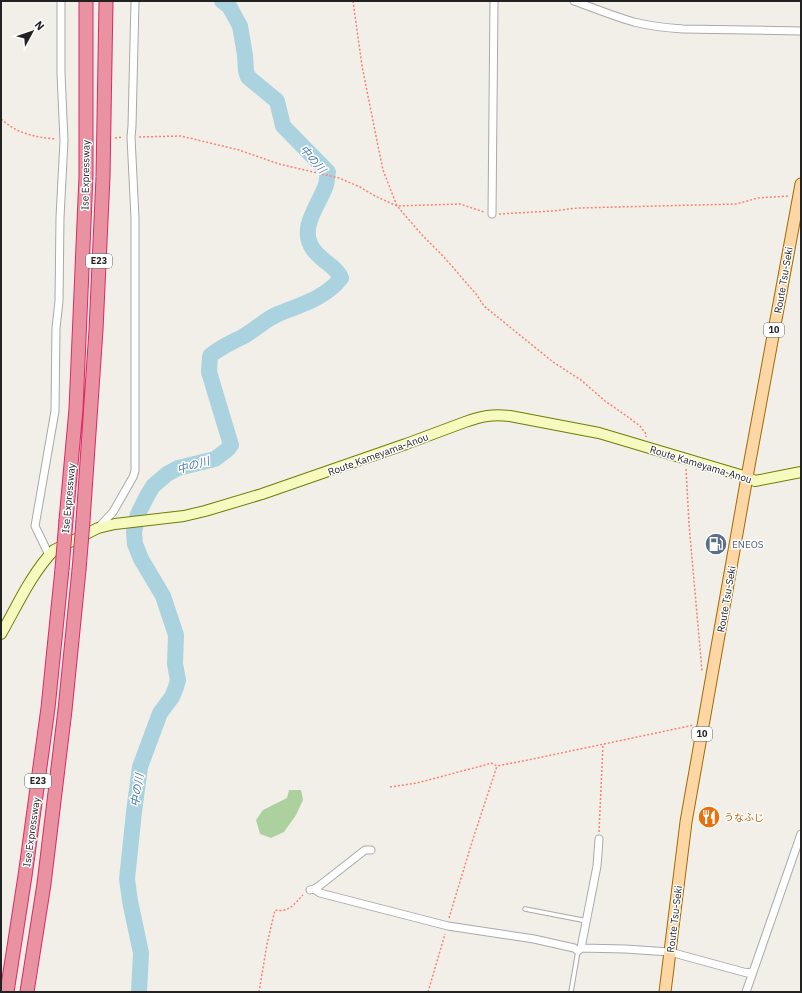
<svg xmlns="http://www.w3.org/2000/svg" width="802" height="993" font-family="'IBM Plex Sans','Noto Sans JP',sans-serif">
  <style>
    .forest { fill: #add19e }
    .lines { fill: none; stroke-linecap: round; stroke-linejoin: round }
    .river { stroke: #aad3df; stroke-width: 16 }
    .service-casing { stroke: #a9a9a9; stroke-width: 5.5 }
    .minor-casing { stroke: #a9a9a9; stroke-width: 9 }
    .secondary-casing { stroke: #707d05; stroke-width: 12 }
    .primary-casing { stroke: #a06b00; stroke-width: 13 }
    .motorway-casing { stroke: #dc2a67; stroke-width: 15 }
    .path { stroke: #fa8072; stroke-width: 1.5; stroke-dasharray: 2 2; stroke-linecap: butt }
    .service { stroke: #fff; stroke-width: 3.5 }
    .minor { stroke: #fff; stroke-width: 7 }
    .secondary { stroke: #f7fabf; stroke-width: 10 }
    .primary { stroke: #fcd6a4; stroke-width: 11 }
    .motorway { stroke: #e892a2; stroke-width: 13 }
    .motorway-bridge-casing { stroke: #dc2a67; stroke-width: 15; stroke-linecap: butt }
    .motorway-bridge { stroke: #e892a2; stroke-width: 13 }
    .labels { text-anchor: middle; stroke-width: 3; stroke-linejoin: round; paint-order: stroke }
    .shield { fill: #fff; stroke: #646464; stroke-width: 1 }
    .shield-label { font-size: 9px; font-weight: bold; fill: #222 }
    .street-label { font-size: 10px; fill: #222; stroke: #fff }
    .service-label { font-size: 10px; fill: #4e5e75; stroke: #fff; text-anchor: start }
    .food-label { font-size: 10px; fill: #c56008; stroke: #fff; text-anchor: start }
    .water-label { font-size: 11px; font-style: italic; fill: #4a7aab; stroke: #fff }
  </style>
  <rect width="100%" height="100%" fill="#f2efe9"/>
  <path class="forest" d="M289,790h12l2,10 -7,15 -12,17 -13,6 -11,-4 -4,-14 7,-10 24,-12z"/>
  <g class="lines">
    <path class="river" d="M139,992l2,-39 -11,-52 -3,-22 7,-67 6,-45 20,-54 12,-16 4,-10 2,-7 -3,-16 1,-29 -13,-39 -22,-37 -6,-15 -1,-12 4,-18 9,-18 6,-10 14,-12 11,-6 37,-9 13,-10 3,-4 -22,-73 1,-16c10,-9 23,-14 34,-20 12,-7 22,-17 34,-22 22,-9 48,-16 63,-36 -4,-11 -20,-17 -28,-29 -15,-21 6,-44 13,-64 1,-4 1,-9 2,-13l-45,-46 -6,-25 -29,-24 -2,-6 -1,-16 -5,-29 -11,-20 -7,-5"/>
    <g class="service-casing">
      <path id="service" d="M525,909l57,11 4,3
        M571,992l7,-41"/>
    </g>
    <g class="minor-casing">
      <path id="minor" d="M574,1c20,7 39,15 60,21 16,4 33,6 49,7l118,2
        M492,214l2,-213
        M98,528l15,-16 20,-35 2,-6v-253l-4,-81 1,-11 3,-125
        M49,555l-14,-29 20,-115 1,-83 3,-27 1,-84 4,-76 -3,-68v-72
        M314,889l6,4 128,33 86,13 40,9 4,3 3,-3 44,1 45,3 77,21 5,-1
        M310,890l4,-1 5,-3 46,-36h6
        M581,948l16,-82 2,-27
        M746,992l55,-158"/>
    </g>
    <g class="secondary-casing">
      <path id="secondary" d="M1,634c16,-28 30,-60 53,-84l44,-22 17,-4 69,-8 21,-5 57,-17 144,-50 59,-22c17,-6 27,-8 45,-6l89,17 148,44 8,4 46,-9"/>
    </g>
    <g class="primary-casing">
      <path id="primary" d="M665,992l21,-170 61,-345 54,-293"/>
    </g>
    <g class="motorway-casing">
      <path id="motorway" d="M66,520l10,-111 10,-233v-175
        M83,521l13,-191 7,-153 3,-176
        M7,992l18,-116 23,-168 14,-139
        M27,992l17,-108 21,-174 14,-140"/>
    </g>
    <path class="path" d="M353,1l9,65 16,80 5,24 14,36 26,30 20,20 33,38 8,12 69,56 28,18 24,21 23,16 12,9 6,8v3
      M1,119c17,15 33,18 55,20
      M139,137l42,-1 58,14 40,14 60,14 21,9 15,9 22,10 63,-2 24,8
      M115,138l8,-1
      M499,214l53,-3 26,-3 158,-4 22,-6 30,-2
      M686,469l3,55 13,147
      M390,787l27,-4 68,-18 6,-2 6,3 31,-6 166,-35
      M599,832l4,-88
      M449,918l23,-76 25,-76
      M259,992l8,-48 8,-34c14,3 19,-6 28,-15
      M428,992l17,-58"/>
    <use href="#service" class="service"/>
    <use href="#minor" class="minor"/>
    <use href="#secondary" class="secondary"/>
    <use href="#primary" class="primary"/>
    <use href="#motorway" class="motorway"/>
    <g class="motorway-bridge-casing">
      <path id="motorway-bridge" d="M62,569l4,-49
        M79,570l4,-49"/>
    </g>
    <use href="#motorway-bridge" class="motorway-bridge"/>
  </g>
  <defs>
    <g id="fuel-disc" transform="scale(1.15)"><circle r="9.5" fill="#5c6f8a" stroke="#fff"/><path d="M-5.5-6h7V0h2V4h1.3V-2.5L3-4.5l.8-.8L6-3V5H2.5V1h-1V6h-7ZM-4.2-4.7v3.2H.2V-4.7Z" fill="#fff"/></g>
    <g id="restaurant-disc" transform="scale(1.15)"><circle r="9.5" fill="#e8710a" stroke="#fff"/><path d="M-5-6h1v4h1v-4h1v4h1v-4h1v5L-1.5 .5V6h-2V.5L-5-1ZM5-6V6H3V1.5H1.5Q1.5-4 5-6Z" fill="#fff"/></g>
  </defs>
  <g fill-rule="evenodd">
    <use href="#fuel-disc" x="716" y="544"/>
    <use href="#restaurant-disc" x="709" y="817"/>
  </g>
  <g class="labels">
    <g class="shield">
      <rect x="86" y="254" width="26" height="14" rx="3"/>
      <rect x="764" y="323" width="20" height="14" rx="3"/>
      <rect x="692" y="727" width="20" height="14" rx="3"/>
      <rect x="25" y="774" width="26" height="14" rx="3"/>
    </g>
    <g class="shield-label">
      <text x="99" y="264">E23</text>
      <text x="774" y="333">10</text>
      <text x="702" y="737">10</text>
      <text x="38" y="784">E23</text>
    </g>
    <g class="street-label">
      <text transform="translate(85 175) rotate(-89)" y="4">Ise Expressway</text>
      <text transform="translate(783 280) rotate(-80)" y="4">Route Tsu-Seki</text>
      <text transform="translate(378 454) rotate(-20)" y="4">Route Kameyama-Anou</text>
      <text transform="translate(701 464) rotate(17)" y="4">Route Kameyama-Anou</text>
      <text transform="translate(68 498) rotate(-85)" y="4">Ise Expressway</text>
      <text transform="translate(726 599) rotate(-80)" y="4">Route Tsu-Seki</text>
      <text transform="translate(31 832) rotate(-82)" y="4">Ise Expressway</text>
      <text transform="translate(674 919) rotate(-83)" y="4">Route Tsu-Seki</text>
    </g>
    <g class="service-label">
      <text x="732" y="548">ENEOS</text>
    </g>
    <g class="food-label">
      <text x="724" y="821">うなふじ</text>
    </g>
    <g class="water-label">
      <text transform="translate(313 159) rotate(49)" y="4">中の川</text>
      <text transform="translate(193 465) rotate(-16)" y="4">中の川</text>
      <text transform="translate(137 790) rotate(-81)" y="4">中の川</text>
    </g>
  </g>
  <rect width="802" height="993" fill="none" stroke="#222222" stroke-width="4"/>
  <g transform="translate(32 32) rotate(50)" stroke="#ffffff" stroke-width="3" paint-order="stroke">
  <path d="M0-3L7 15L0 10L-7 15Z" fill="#222222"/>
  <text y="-6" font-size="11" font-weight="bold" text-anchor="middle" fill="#222222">N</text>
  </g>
</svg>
